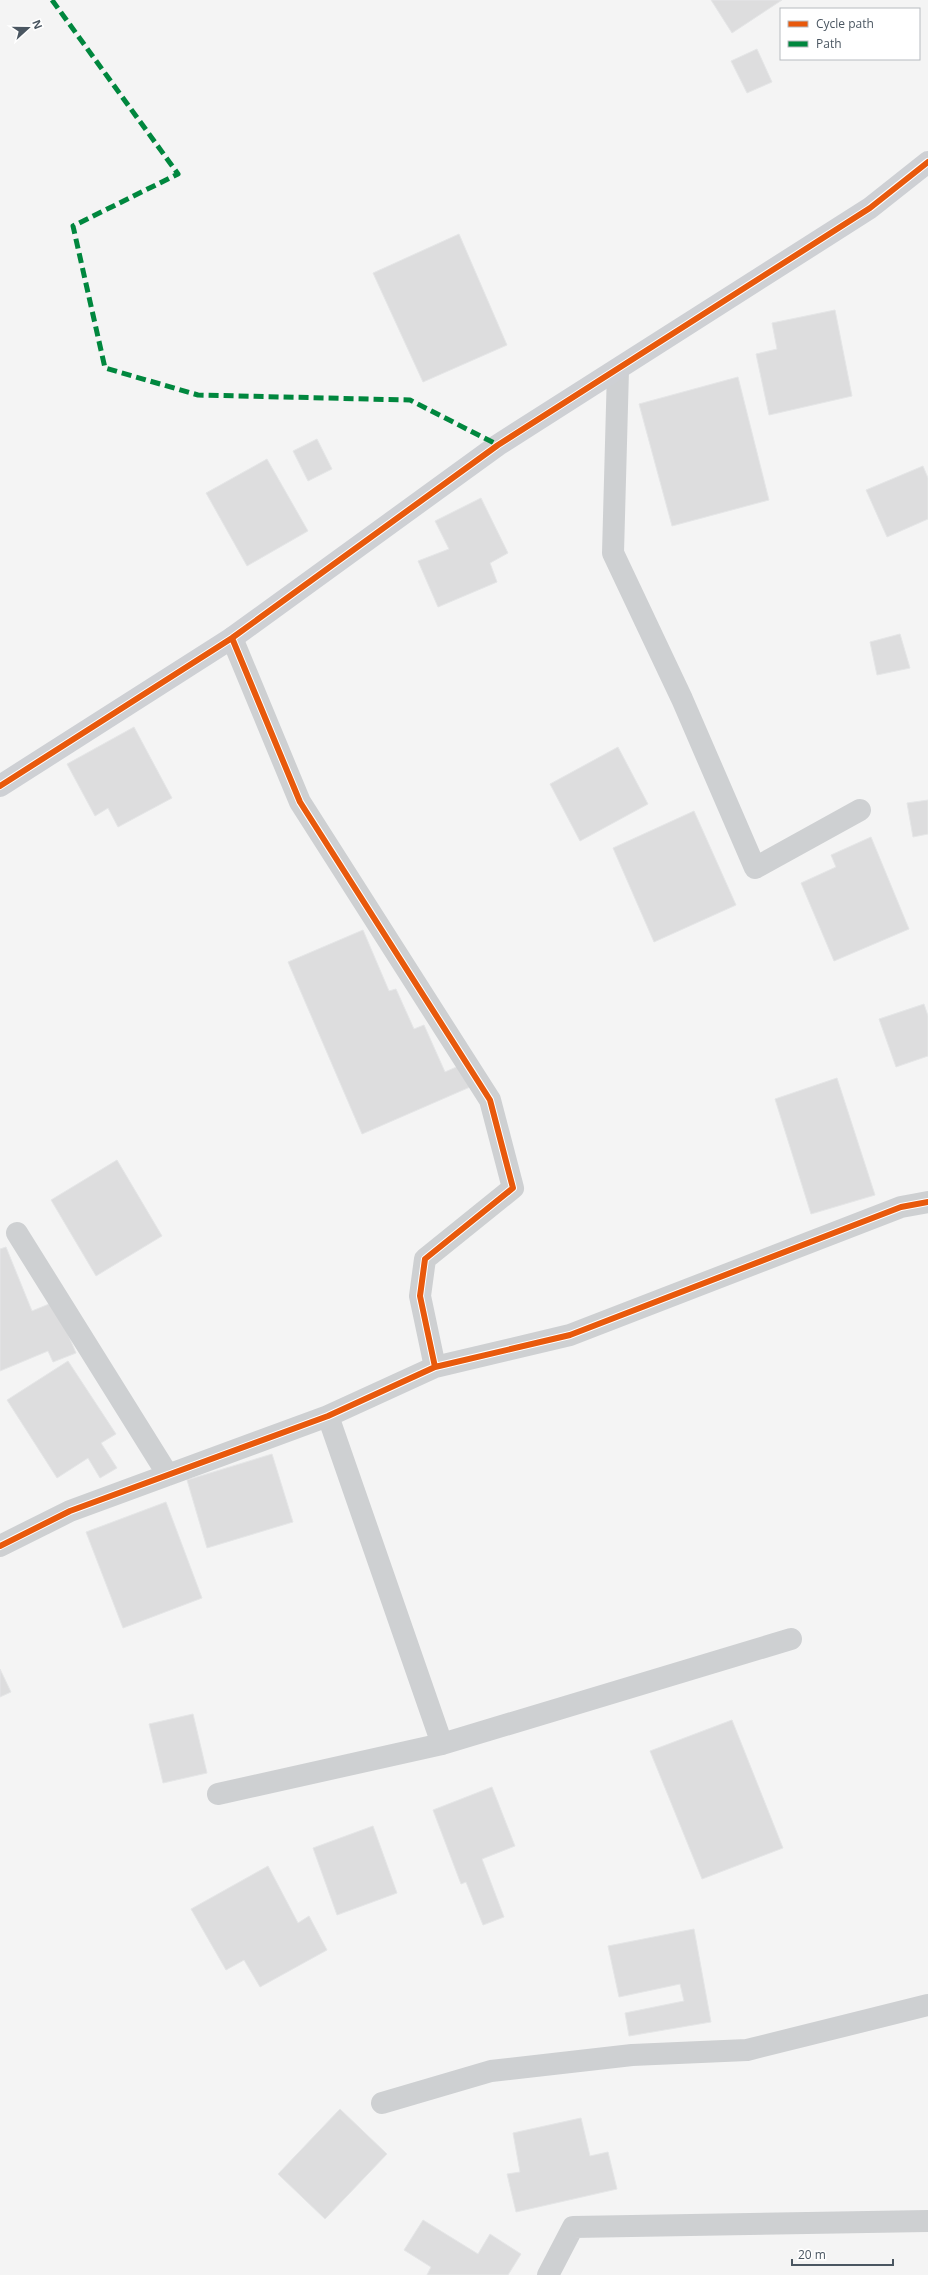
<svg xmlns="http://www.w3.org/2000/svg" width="928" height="2275" font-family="'Open Sans',sans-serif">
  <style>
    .building { fill: #ddddde; stroke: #e5e6e7 }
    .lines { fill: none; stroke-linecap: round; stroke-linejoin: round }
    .street { stroke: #ced0d2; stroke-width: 22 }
    .secondary { stroke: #ced0d4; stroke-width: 22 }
    .quiet { stroke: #00873e; stroke-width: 5; stroke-dasharray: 10 5; stroke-linecap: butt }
    .cycleway-casing { stroke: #fff; stroke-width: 8 }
    .cycleway { stroke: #e8590c; stroke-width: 6 }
  </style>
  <rect width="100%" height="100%" fill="#f4f4f4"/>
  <path class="building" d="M711,0h71l-50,33z
    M757,49l15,33 -25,11 -16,-32z
    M459,234l48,111 -84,37 -50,-109z
    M835,310l17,86 -83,19 -13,-61 21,-5 -5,-26z
    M738,377l31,123 -97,26 -33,-122z
    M317,439l15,30 -24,12 -15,-30z
    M267,459l41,72 -61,35 -41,-73z
    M923,466l5,12v41l-41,18 -21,-47z
    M481,498l27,55 -18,10 7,19 -59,25 -20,-46 31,-12 -14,-28z
    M900,634l10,34 -33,7 -7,-33z
    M134,727l38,71 -54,29 -10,-19 -13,8 -28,-52z
    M618,747l30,57 -68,37 -30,-57z
    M928,800v34l-15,3 -6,-34z
    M694,811l42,94 -82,37 -41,-94z
    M871,837l38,92 -75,32 -33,-78 35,-16 -5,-12z
    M363,930l26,61 7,-2 18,40 10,-4 21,47 16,-7 9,22 -108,47 -74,-172z
    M924,1004l4,12v40l-32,11 -17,-48z
    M837,1078l38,117 -64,19 -36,-115z
    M117,1160l45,76 -66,40 -45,-76z
    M6,1247l26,64 22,-9 22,51 -23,9 -5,-11 -48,20v-122z
    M68,1361l48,73 -15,9 16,25 -17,10 -12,-20 -31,20 -50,-78z
    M272,1454l21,68 -86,26 -20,-68z
    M166,1502l36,96 -79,30 -37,-96z
    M0,1669l11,23 -11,5z
    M193,1714l14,59 -44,10 -14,-59z
    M732,1720l51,128 -81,31 -52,-128z
    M492,1787l23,59 -33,13 22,58 -21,8 -17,-43 -5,2 -28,-74z
    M373,1826l24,67 -60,22 -24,-67z
    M268,1866l30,57 11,-7 18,34 -67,37 -16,-27 -18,10 -35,-61z
    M694,1929l17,93 -82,14 -4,-23 59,-12 -4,-17 -61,13 -11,-51z
    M340,2109l47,45 -62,65 -47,-45z
    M581,2118l9,38 18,-4 9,37 -101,23 -9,-38 13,-2 -7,-39z
    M423,2220l55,34 12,-20 31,20 -13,21h-81l4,-8 -27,-17z"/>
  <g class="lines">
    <path class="street" d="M618,370l-5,183 69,146 73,169 105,-58
      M232,638l68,164 190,298 23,88 -88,71 -5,37 15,71
      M17,1233l151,242
      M328,1416l114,328
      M0,1546l70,-35 258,-95 107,-49 135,-32 331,-128 27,-5
      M218,1794l224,-50 349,-105
      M382,2103l109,-32 141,-16 115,-5 181,-45
      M548,2275l25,-48 355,-6"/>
    <path class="secondary" d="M0,786l232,-148 266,-193 372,-237 58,-46"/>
    <path class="quiet" d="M52,0l126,174 -105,52 32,142 93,27 212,5 88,45"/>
    <g class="cycleway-casing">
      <path id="cycleway" d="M232,638l68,164 190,298 23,88 -88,71 -5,37 15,71
        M0,786l232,-148 266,-193 372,-237 58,-46
        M0,1546l70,-35 258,-95 107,-49 135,-32 331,-128 27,-5"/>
    </g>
    <use href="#cycleway" class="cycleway"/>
  </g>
  <rect x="780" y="8" width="140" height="52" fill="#ffffff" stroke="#b7bbc0"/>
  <rect x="788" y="21" width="20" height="6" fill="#e8590c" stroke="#b7bbc0"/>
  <text x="816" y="28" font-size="12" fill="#4a5661">Cycle path</text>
  <rect x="788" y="41" width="20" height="6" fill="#00873e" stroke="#b7bbc0"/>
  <text x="816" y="48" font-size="12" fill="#4a5661">Path</text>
  <g transform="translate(28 28) rotate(69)" stroke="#ffffff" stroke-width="3" paint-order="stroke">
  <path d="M0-3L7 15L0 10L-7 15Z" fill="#4a5661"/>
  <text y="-6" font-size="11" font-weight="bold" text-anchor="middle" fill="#4a5661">N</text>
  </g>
  <path d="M792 2259v6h101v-6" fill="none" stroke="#4a5661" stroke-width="2"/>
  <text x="798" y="2259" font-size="12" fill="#4a5661" stroke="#ffffff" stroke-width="3" paint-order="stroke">20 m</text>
</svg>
